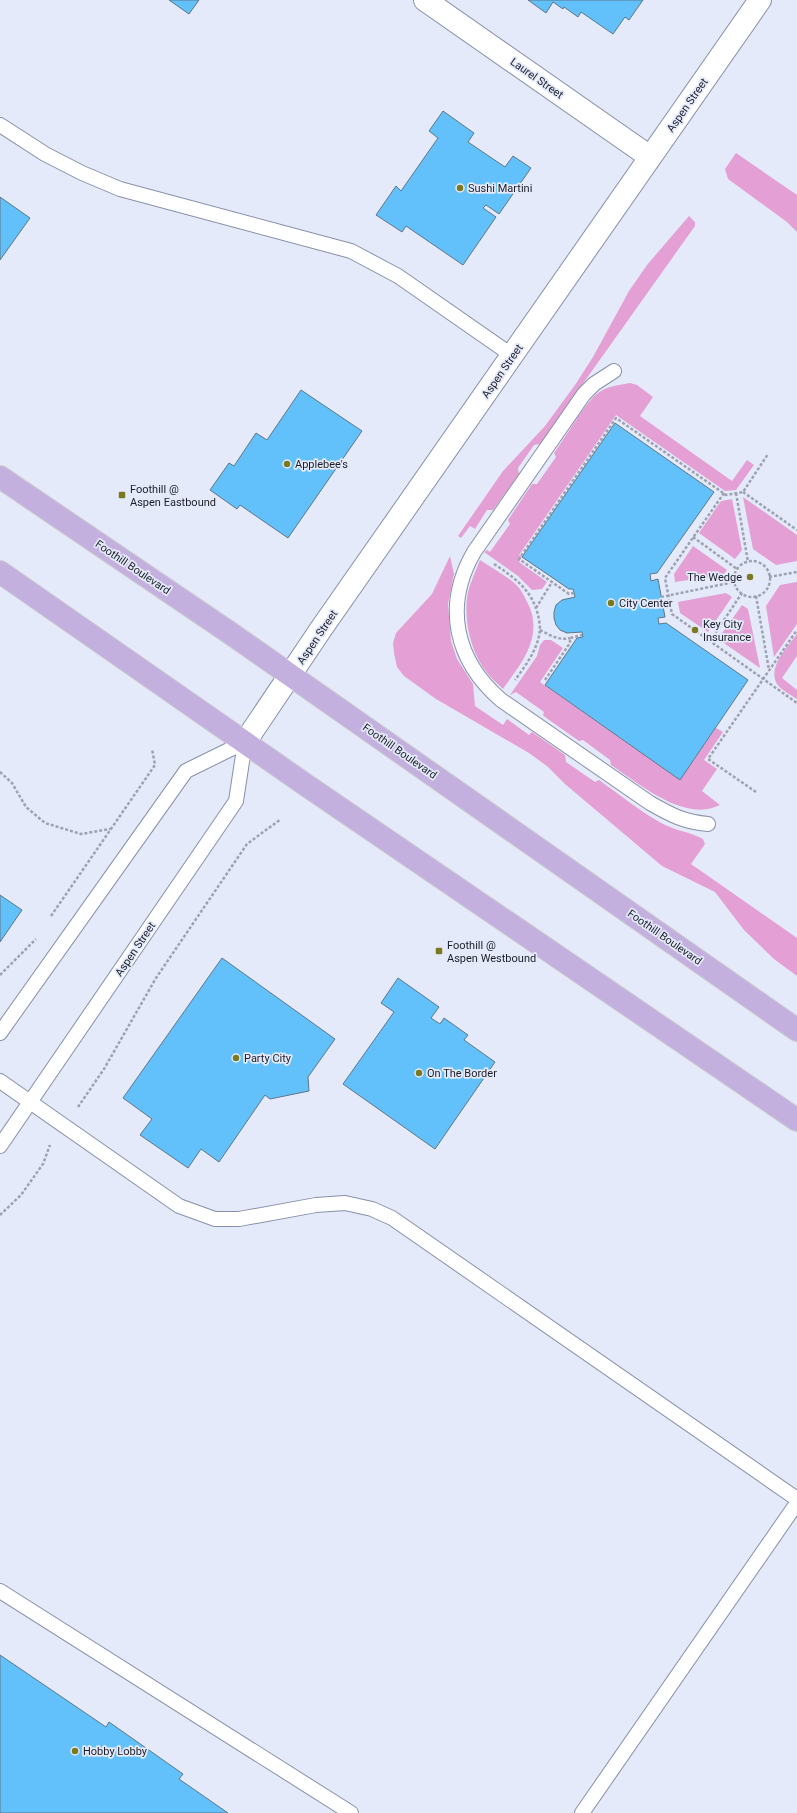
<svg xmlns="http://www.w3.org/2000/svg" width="797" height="1813" font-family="Roboto,sans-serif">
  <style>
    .green { fill: #e49fd4 }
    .building { fill: #62c0fa; stroke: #5e7687 }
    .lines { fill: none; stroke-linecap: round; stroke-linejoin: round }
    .service-casing { stroke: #8890a9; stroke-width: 16 }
    .minor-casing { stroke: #8890a9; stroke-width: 24 }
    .tertiary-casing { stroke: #8890a9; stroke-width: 24 }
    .primary-casing { stroke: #cdced0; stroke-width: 24 }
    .path { stroke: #9ea2b0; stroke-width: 2.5; stroke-dasharray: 3 2; stroke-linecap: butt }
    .service { stroke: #fff; stroke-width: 14 }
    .minor { stroke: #fff; stroke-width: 22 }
    .tertiary { stroke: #fff; stroke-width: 22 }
    .primary { stroke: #c4b0df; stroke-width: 22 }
    .poi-dot { fill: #7a7920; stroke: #e5eafa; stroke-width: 1.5 }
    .labels { text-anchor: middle; stroke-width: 3.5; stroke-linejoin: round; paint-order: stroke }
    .street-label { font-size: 11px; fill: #1b1e28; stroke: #e5eafa }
    .poi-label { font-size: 11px; fill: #1b1e28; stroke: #e5eafa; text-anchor: start }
  </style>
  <rect width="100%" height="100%" fill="#e5eafa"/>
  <path class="green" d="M736,153l61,42v37l-10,-10 -59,-43 -3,-10z
    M689,216l6,6v4l-155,218 -6,1 -16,23 1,6 -26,36h-6l-12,19 -5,-3 -9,12 -3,-2 45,-65 42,-45 30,-41 18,-28 36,-66 18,-26z
    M630,383l7,2 16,12 -13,19 92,65 15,-21 7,5 -18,25 -11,1 -109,-76 -97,140 3,2 -3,5 28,20 -5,7 -10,1 -14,-14 -34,-24 3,-2 3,2 20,-28 -2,-4 24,-36h5l19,-27 -2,-4c10,-13 32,-52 44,-60 9,-7 21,-8 32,-10z
    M743,497l54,38v26l-21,4 -23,-16z
    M732,499l10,51 -7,9 -36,-26 22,-32z
    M693,546l34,24 -4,5 -48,7 -1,-8z
    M450,556l4,18 -6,30 3,37 6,18 16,25 2,22 28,19 4,-6 22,16 3,-3 33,23 1,7 29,20 4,-2c21,15 42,32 64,44 13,7 28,8 40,15l2,5 -14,20 106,74v38l-23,-17 -30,-29 -29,-38 -53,-26 -97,-82 -18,-18 -18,-13 -93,-54 -32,-23 -7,-9 -3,-14 -1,-10 3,-10 36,-39z
    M480,560c13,9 30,17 40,29 4,6 7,13 10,19 12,32 -10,57 -27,81 -5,-5 -11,-10 -15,-15 -18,-21 -25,-56 -20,-82 3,-11 8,-22 12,-32z
    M797,582v42l-23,33 -8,-51 14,-21z
    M726,593l6,4 -24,35 -28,-19 -2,-11z
    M742,605l6,4 12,59 -42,-29z
    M797,634v22l-15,22 15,12v9c-6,-4 -16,-9 -20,-15 -10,-16 11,-38 20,-50z
    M544,640h7l12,8 -23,34 140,98 36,-52 7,4 -19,28 13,9 -15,22 18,14c-36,18 -80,-21 -109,-40l-1,-5 -27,-20 -4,1 -34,-24 -2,-2 1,-3 -28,-20 -6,3 27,-39 3,-11z"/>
  <path class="building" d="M169,0h30l-10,14z
    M528,0h115l-14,20 -4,-3 -12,17 -32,-22 -3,5 -14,-10 -1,2 -10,-7 -7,11z
    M443,111l31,22 -6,9 37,25 8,-11 18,12 -32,46 -13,-9 -3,3 13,9 -33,48 -57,-39 -4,6 -26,-17 20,-29 5,5 37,-53 -9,-7z
    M0,197l30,21 -30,42z
    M301,390l61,41 -74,107 -48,-33 -3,4 -27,-19 19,-27 5,3 22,-33 11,7z
    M615,423l99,69 -57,81 -7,1 1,7 7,-2 7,38 -7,1 1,6 7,-1 82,57 -68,100 -135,-95 32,-47 6,-1 -1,-5 -15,1 -7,-3 -4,-5 -2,-7v-6l2,-7 6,-5 13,-3 -2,-8h-4l-47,-32z
    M0,895l22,15 -22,32z
    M222,958l113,81 -27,38 1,14 -39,8 -5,-4 -46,67 -18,-13 -13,19 -48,-33 12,-16 -29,-21z
    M398,978l41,29 -8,11 9,6 4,-6 24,17 -4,5 31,22 -60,87 -92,-65 51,-72 -13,-9z
    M0,1655l106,72 3,-5 74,52 -4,5 49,34h-228z"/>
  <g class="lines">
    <g class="service-casing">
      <path id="service" d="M0,125l45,29 37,19 38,16 231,62 47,25 115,80
        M614,371l-20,13 -10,10 -110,158c-31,54 -19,108 27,148l149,103c21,12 34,19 58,21
        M0,1033l186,-262 59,-29
        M0,1081l179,125 36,13h24l77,-14 29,-2 27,6 20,9 405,281
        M0,1146l236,-345 9,-59
        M0,1591l351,222
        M582,1813l215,-310"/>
    </g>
    <g class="minor-casing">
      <path id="minor" d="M425,0l225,157"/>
    </g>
    <g class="tertiary-casing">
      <path id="tertiary" d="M245,742l76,-113 439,-629"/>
    </g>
    <g class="primary-casing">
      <path id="primary" d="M0,477l233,158 564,395
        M0,572l303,211 494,337"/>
    </g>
    <path class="path" d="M743,492l54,38
      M724,493l-59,85 7,36 125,89
      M736,493l12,69
      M693,537l44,32
      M734 579a18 18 0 1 1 36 0a18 18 0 1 1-36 0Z
      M494,564c20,13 38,26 44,51 1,4 2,10 2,15 -2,19 -14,35 -25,50
      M769,577l28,-5
      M574,593l-5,1 -50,-35 97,-141 110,77 17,-3 25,-38
      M756,596l13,74
      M661,597l73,-15
      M536,608l16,-26
      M540,630c10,5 19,11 30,8
      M710,641l32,-48
      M545,680l25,-37v-5l12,-3
      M0,772l12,11 14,24 19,16 36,11 29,-5
      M756,792l-48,-33 89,-129
      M51,916l104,-151 -3,-16
      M0,975l36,-36
      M78,1107l26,-38 52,-91 91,-134 34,-25
      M0,1215l21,-20 22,-31 7,-19"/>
    <use href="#service" class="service"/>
    <use href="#minor" class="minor"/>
    <use href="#tertiary" class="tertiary"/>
    <use href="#primary" class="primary"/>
  </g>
  <g class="poi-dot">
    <circle cx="460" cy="188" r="4"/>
    <circle cx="287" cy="464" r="4"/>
    <rect x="118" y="491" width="8" height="8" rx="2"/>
    <circle cx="750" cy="577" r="4"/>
    <circle cx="611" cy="603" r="4"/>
    <circle cx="695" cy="630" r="4"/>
    <rect x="435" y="947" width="8" height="8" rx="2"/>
    <circle cx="236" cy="1058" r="4"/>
    <circle cx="419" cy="1073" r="4"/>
    <circle cx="75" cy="1751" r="4"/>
  </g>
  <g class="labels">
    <g class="street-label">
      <text transform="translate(537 78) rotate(35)" y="4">Laurel Street</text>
      <text transform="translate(687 105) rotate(-55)" y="4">Aspen Street</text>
      <text transform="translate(502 371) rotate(-55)" y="4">Aspen Street</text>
      <text transform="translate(133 567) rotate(34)" y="4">Foothill Boulevard</text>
      <text transform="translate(317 637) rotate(-56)" y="4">Aspen Street</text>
      <text transform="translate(400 751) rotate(35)" y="4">Foothill Boulevard</text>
      <text transform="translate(665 937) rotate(35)" y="4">Foothill Boulevard</text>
      <text transform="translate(135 949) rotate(-56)" y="4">Aspen Street</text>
    </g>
    <g class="poi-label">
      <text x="468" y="192">Sushi Martini</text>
      <text x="295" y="468">Applebee's</text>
      <text x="130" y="493">Foothill @<tspan x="130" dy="13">Aspen Eastbound</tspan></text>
      <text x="742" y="581" text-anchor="end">The Wedge</text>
      <text x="619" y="607">City Center</text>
      <text x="703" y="628">Key City<tspan x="703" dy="13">Insurance</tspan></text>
      <text x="447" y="949">Foothill @<tspan x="447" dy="13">Aspen Westbound</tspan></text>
      <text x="244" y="1062">Party City</text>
      <text x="427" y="1077">On The Border</text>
      <text x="83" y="1755">Hobby Lobby</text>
    </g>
  </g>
</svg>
